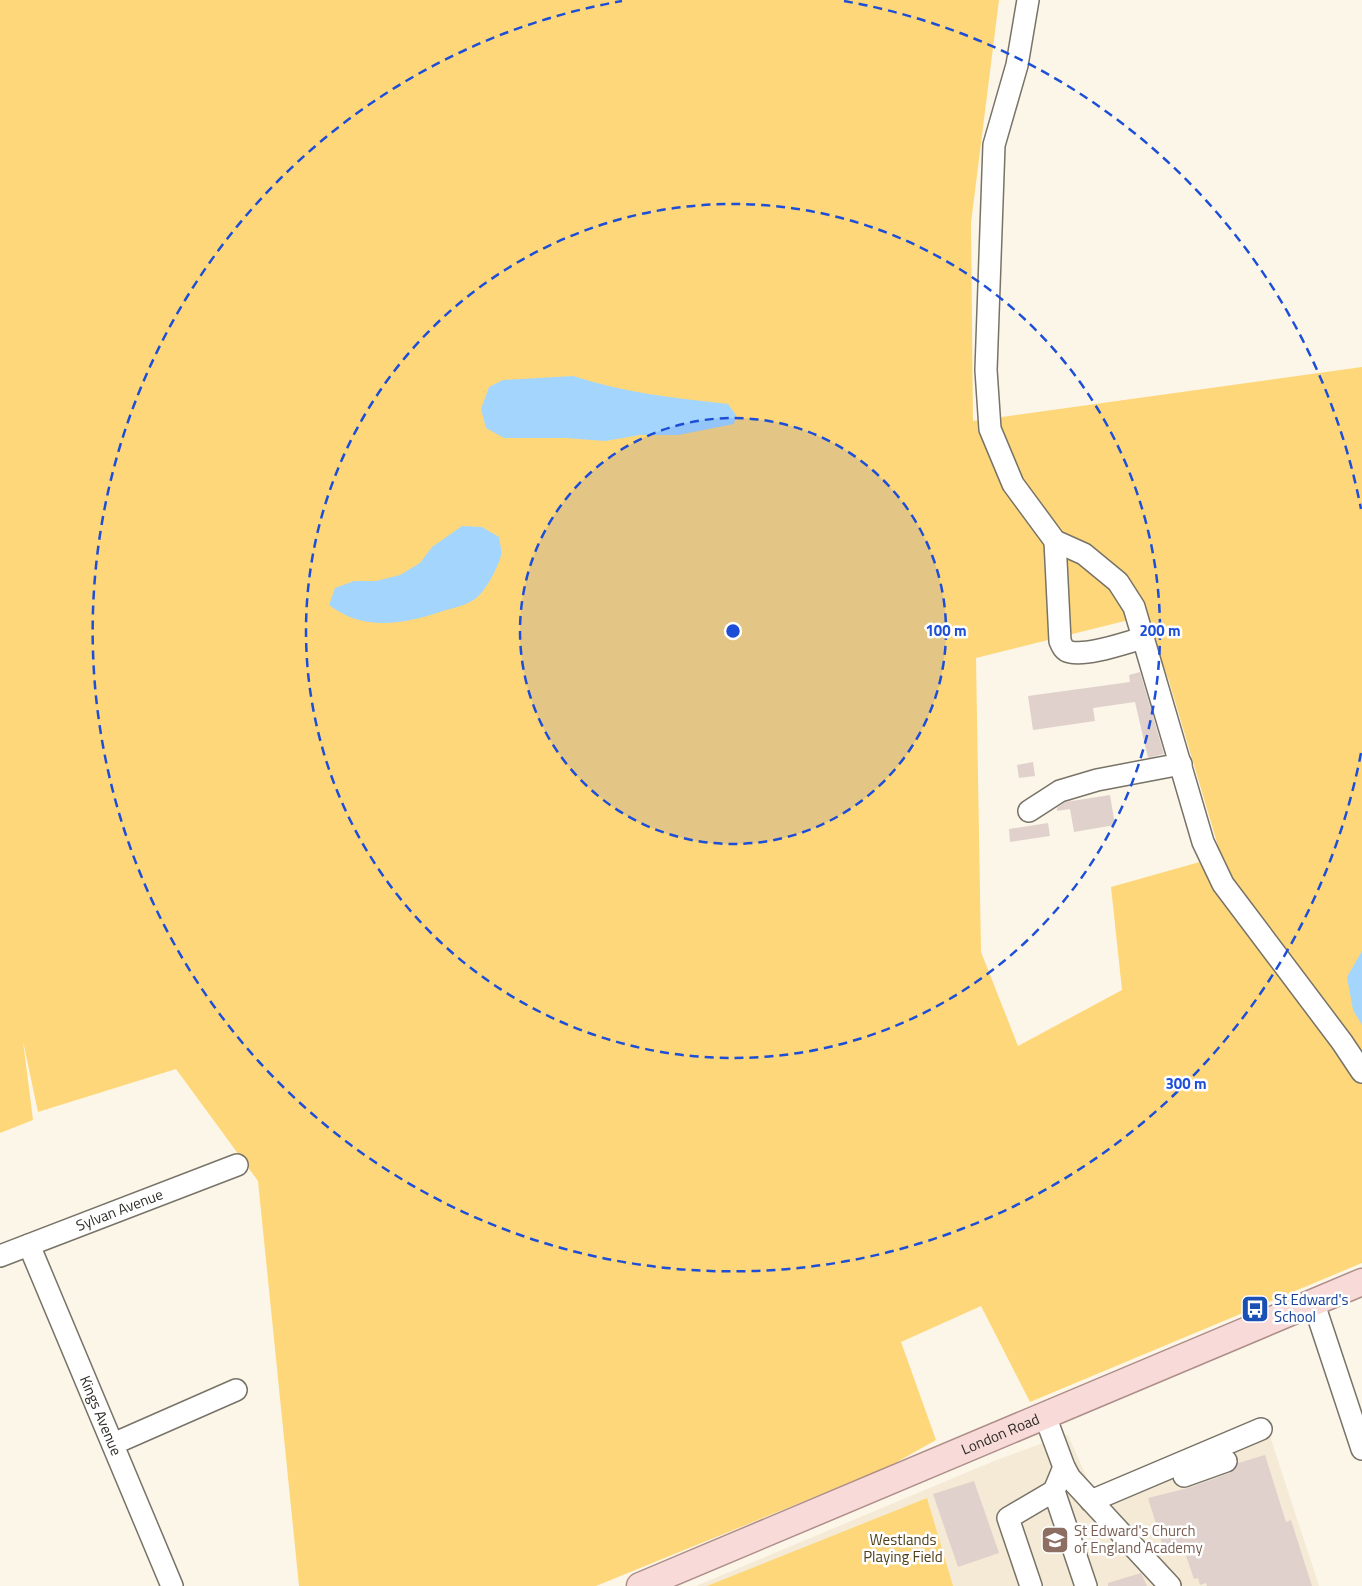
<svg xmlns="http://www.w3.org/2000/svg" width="1362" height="1586" font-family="'Titillium Web',sans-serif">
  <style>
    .built { fill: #f4ead5 }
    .green { fill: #fed77a; fill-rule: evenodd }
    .water { fill: #a4d6fd }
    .building { fill: #e1d1cc }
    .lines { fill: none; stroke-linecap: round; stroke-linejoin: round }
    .minor-casing { stroke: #787367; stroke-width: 24 }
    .major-casing { stroke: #ae8e89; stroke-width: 29 }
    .minor { stroke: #fff; stroke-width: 21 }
    .major { stroke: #f8dad8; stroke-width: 26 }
    .ring { fill: none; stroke: #1d4ed8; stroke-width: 2.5; stroke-dasharray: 9 6 }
    .labels { text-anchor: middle; stroke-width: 5; stroke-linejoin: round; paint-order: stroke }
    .street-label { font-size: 15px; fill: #2e2c27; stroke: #fff }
    .transit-label { font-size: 15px; fill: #164399; stroke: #fff; text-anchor: start }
    .education-label { font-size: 15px; fill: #785e54; stroke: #fff; text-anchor: start }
    .park-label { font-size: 15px; fill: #514017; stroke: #fff }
    .centre { fill: #1d4ed8; stroke: #fff; stroke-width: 2.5 }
    .ring-label { font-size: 15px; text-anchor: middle; font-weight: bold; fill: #1d4ed8; stroke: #fff; stroke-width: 5; stroke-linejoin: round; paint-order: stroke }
  </style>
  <rect width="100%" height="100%" fill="#fcf6e8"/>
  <path class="built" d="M1265,1421l54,165h-623l298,-125 65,-24 9,-2 22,50 6,8z"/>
  <path class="green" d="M0,0h999l-28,223 2,198 389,-54v896l-332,139 -49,-96 -80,36 35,98 -48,27 -292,119h-297l-41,-405 -82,-112 -138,43 -15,-71 10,79 -33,13zM1145,616l24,65 52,175 -110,31 11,103 -104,56 -37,-94 -5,-294z
    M927,1498l26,88h-246z"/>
  <path class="water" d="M573,376c52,17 102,22 155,28l8,11 -2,9 -56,11h-38l-35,6 -39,-3h-62l-18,-10 -5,-19 8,-22 14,-7z
    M462,526l20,1 17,10c1,6 3,14 2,19 -4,13 -15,35 -26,43 -8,6 -22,9 -32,12 -39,13 -79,21 -114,-6l6,-17 19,-7h22l24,-6 20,-12 12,-16z
    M1362,951v74l-9,-15 -6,-33z"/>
  <path class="building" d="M1140,672l24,82 -16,4 -13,-56 -42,6 2,13 -62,9 -5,-34 102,-14 -1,-7z
    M1033,762l2,14 -16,2 -2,-13z
    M1110,795l5,30 -41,7 -4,-23 -13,2v-3l8,-6z
    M1048,823l2,13 -40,6 -1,-13z
    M1265,1455l21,67 5,-2 21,66h-105l-1,-3 -6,2 -2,-7 -4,1 -10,-29 -18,6 -18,-58 40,-10 42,-15 8,-10z
    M974,1481l25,72 -41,14 -25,-73z
    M1141,1573l6,13h-39v-3z"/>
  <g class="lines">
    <g class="minor-casing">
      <g id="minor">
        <path d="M1028,0l-11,65 -23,80 -8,225 4,59 23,55 42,57 29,13 34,28 16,25 69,235 20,42 119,158 20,30"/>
        <path d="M1055,541l5,100c2,5 4,10 10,11 19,4 54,-9 73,-14"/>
        <path d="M1029,811l31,-20 37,-11 84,-16"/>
        <path id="s1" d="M29,1245l143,341"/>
        <path id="s2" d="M0,1256l237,-91"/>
        <path d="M1313,1301l49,148"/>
        <path d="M1045,1416l19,51 6,11 100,108"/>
        <path d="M113,1444l123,-54"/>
        <path d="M1064,1467l-10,24 32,95"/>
        <path d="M1184,1476l42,-15"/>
        <path d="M1091,1501l170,-72"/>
        <path d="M1031,1586l-23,-68 46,-27"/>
      </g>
    </g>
    <g class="major-casing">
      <g id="major">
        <path id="s3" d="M640,1586l722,-304"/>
      </g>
    </g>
    <use href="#minor" class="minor"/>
    <use href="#major" class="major"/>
  </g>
  <circle cx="733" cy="631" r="213" fill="#1d4ed8" fill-opacity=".12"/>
  <g class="ring">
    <circle cx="733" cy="631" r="213"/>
    <circle cx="733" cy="631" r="427"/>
    <path d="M1361 753A640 640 0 1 1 622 1M844 1A640 640 0 0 1 1361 509"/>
  </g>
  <defs>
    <g id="bus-square" transform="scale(1.4375)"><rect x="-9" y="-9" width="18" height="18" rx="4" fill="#1a4fb4" stroke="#fff"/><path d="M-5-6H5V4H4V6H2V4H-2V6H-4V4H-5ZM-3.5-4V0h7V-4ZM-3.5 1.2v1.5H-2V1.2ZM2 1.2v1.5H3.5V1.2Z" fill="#fff"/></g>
    <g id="school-square" transform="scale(1.4375)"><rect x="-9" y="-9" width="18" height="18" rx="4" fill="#8d6e63" stroke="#fff"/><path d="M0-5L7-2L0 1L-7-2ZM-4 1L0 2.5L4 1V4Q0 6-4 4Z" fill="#fff"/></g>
  </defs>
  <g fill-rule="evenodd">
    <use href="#bus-square" x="1255" y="1309"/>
    <use href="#school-square" x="1055" y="1540"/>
  </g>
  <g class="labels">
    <g class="street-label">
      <text dy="5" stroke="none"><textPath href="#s2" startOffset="128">Sylvan Avenue</textPath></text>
      <text dy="5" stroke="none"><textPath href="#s1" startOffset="185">Kings Avenue</textPath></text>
      <text dy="5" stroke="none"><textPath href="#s3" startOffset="391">London Road</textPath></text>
    </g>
    <g class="transit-label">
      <text x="1274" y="1305">St Edward's<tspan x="1274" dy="17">School</tspan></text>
    </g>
    <g class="education-label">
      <text x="1074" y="1536">St Edward's Church<tspan x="1074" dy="17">of England Academy</tspan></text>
    </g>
    <g class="park-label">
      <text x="903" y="1545">Westlands<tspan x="903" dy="17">Playing Field</tspan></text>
    </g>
  </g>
  <circle cx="733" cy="631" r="8" class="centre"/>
  <g class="ring-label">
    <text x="946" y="636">100 m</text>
    <text x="1160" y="636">200 m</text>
    <text x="1186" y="1089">300 m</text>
  </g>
</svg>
